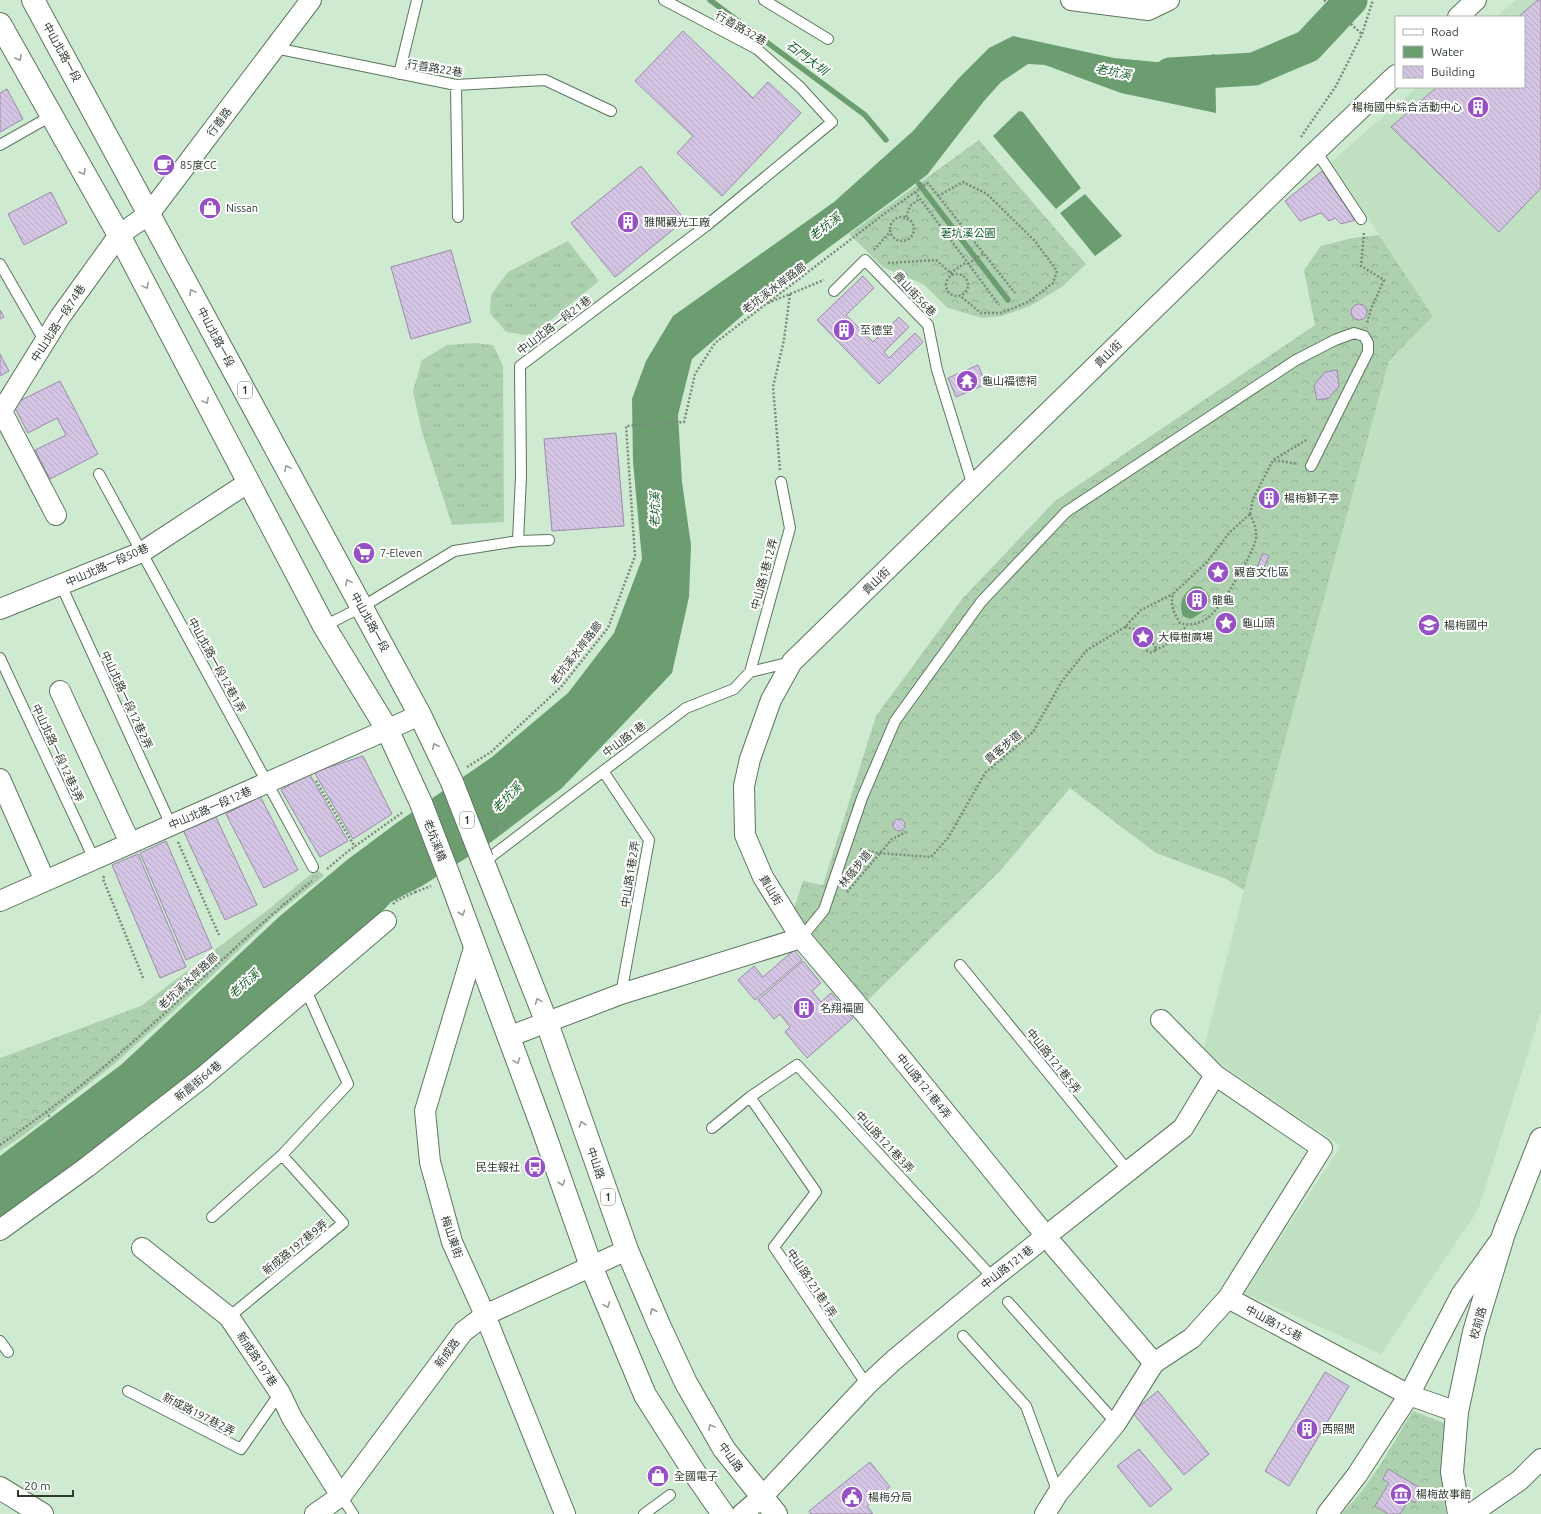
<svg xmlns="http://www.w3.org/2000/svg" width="1541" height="1514" font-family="Ubuntu,'Noto Sans TC',sans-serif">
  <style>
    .built { fill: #bfe1c1 }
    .grass { fill: url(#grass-tufts) }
    .forest { fill: url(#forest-crowns) }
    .water { fill: #6b9d70; fill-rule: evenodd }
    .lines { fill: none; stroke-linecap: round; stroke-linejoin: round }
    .stream { stroke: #6b9d70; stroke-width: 5.5 }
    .river { stroke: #6b9d70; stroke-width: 33 }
    .building { fill: url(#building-back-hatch); stroke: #9a8ba8 }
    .service-casing { stroke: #5d765f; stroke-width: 12 }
    .minor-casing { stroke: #5d765f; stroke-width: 22 }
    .tertiary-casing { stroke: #5d765f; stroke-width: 24 }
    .primary-casing { stroke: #5d765f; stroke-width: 24 }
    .path { stroke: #798c7b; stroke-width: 2.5; stroke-dasharray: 2 2; stroke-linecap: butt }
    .service { stroke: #fff; stroke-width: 10 }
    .minor { stroke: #fff; stroke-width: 20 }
    .tertiary { stroke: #fff; stroke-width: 22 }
    .primary { stroke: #fff; stroke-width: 22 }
    .primary-bridge-casing { stroke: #5d765f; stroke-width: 24; stroke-linecap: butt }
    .primary-bridge { stroke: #fff; stroke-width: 22 }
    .oneway { stroke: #989d98 }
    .labels { text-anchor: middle; stroke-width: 4; stroke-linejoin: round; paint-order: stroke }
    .shield { fill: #fff; stroke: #6e766f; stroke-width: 1 }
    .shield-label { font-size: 10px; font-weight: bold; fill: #303b31 }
    .street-label { font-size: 11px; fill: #303b31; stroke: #fff }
    .poi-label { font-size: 11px; fill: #303b31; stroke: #fff; text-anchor: start }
    .park-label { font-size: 11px; fill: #08591f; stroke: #fff }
    .water-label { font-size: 12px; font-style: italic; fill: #156126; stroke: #fff }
  </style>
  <defs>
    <pattern id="grass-tufts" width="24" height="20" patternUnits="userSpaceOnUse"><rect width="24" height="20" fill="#add1af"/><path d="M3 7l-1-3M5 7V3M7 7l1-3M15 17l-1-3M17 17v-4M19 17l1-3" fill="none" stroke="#95b497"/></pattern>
    <pattern id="forest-crowns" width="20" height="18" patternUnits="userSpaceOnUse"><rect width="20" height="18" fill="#add1af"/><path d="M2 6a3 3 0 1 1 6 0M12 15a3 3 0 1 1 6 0" fill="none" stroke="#95b497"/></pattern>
    <pattern id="building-back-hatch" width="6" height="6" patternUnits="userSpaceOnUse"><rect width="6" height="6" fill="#d5c5e4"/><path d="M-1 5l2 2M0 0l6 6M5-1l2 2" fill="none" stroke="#b7aac4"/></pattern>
  </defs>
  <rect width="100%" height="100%" fill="#ceead0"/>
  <path class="built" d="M1516,0h25v1012l-63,198 -97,144 -137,-61 97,-147 -138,-94 41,-162 145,-530 44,-44 -102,-154 86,-75h107v-70h-28z"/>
  <path class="grass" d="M568,241l31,40 -63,51 -10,3 -20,-3 -16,-19 1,-18 17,-23z
    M475,343l18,2 10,21 1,156 -52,3 -30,-93 -9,-41 9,-31 25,-15z"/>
  <path class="forest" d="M979,140l107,124 -24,23 -32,19 -28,10 -20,2 -34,-10 -25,-24 -40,-17 -34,-33z
    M1379,235l54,81 -44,45 -145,529 -18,-11 -70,-26 -86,-65 -70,83 -133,130 -56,-64 -17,-29 9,-27 20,4 53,-169 87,-118 92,-97 260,-176 -11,-55 17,-24 32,-8z
    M317,869l7,7 -50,40 -76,73 -85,76 -89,70 -24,16v-93l141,-52 128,-97z
    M1413,1411l31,12 -3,53 5,38h-105c30,-28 50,-68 72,-103z"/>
  <path class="water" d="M1013,36l101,22 53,5 48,-9 1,59 -95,-20 -76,-28 -17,-1 -27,18 -17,19 -57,74 -153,113 -82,71 -14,56 4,67 9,63 -2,52 -17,76 -110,115 -72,55 -68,43 -31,16 -12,13c-123,106 -243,215 -379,304v-63l122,-92 158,-148 67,-56 51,-38 94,-65 76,-64 46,-60 28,-74 -9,-97 -1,-63 14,-38 27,-45 161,-114 79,-71 46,-53 30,-30z
    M1019,111l4,1 58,76 -25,21 -63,-73z
    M1085,194l37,42 -27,20 -35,-43z
    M1195,586l6,1 7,7 2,6c-6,10 -9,15 -20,19l-7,-3c-5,-12 0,-24 12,-30zM1205,596l-9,13 -8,-6z"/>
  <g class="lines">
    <path class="stream" d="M710,0l155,115 21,25
      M919,184l89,116"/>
    <path class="river" d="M1170,74l84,-5 54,-23 43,-46"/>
  </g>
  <path class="building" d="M1538,0h3v188l-42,44 -108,-105 46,-40h87v-70h-6z
    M683,31l70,67 15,-16 33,31 -79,83 -45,-43 16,-17 -58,-55z
    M7,89l16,30 -23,13v-39z
    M641,166l44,54 -70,57 -44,-54z
    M1322,171l20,30 13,19 -14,4 -6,-6 -6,3 -8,-8 -21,8 -15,-20z
    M51,192l16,31 -43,22 -16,-31z
    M451,250l20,72 -60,17 -20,-72z
    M863,276l11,12 -28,27 27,27 26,-25 10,10 -25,25 5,6 26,-25 8,9 -44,42 -62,-64z
    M1351 312a8 8 0 1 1 16 0a8 8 0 1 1-16 0Z
    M0,310l4,7 -4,2z
    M0,354l9,17 -9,5z
    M978,365l8,19 -30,13 -8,-19z
    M1337,370l2,16 -10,12 -12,2 -3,-15 11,-13z
    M60,381l38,73 -48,25 -15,-29 31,-15 -9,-17 -29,15 -15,-29z
    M616,433l8,93 -72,5 -8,-92z
    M1259 499a10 10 0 1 1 20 0a10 10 0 1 1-20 0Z
    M1263,553l6,3 -7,16 -6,-2z
    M1217,568l5,5 -1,7 -7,3 -5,-6 2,-7z
    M1198,590l8,6 -10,13 -8,-6z
    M363,756l29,58 -39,25 -39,-67z
    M309,773l39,68 -28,16 -39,-67z
    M260,796l38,74 -34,18 -38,-74z
    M215,815l42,90 -32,15 -42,-90z
    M893 825a6 6 0 1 1 12 0a6 6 0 1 1-12 0Z
    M166,841l46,107 -26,12 -46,-107z
    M138,854l48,113 -26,11 -48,-113z
    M794,950l8,10 -47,40 -17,-20 16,-14 9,11z
    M803,961l18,22 -9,8 9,11 10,-9 22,25 -46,40 -22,-26 5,-5 -10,-13 -6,5 -16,-19z
    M1325,1372l24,14 -60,100 -24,-15z
    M1158,1391l51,63 -25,21 -52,-63z
    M1139,1449l33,40 -22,18 -33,-41z
    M870,1462l20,25 -23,19 6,8h-62l-2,-3z
    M1388,1469l34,20 -7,14 -6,-4 -9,15h-12l-13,-8 14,-23 -6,-4z"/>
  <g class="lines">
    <g class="service-casing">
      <path id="service" d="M764,0l64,39
        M275,48l181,37 89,-5 66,31
        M399,74l18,-74
        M456,85l2,132
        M0,145l51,-29
        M1316,151l45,68
        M0,264l45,78
        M834,291l31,-31 63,65 9,45 36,116
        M99,474l214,393
        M518,541l31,-1
        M61,585l110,240
        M324,626l38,-19 92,-56 64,-10 3,-65 -1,-110 186,-140 126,-104 -32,-35 -43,-38 -93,-49
        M0,658l94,201
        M750,672l40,-144 -9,-46
        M603,771l46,69 -28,154
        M484,862l202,-154 48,-19 16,-17 41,-10
        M801,938l23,-28 38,-112 33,-77 86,-119 85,-90 230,-152 39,-20 19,-7 10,3 4,7v9l-57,114
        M960,965l169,207
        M750,1097l66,95 -42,55 93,138
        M712,1128l38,-31 47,-32 196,213
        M212,1217l70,-62 66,-71 -42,-94
        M1008,1302l108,121
        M229,1317l114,-94 -61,-68
        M963,1336l63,70 32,87
        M0,1341l8,11
        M128,1391l113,58 39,-56
        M341,1496l12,18
        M644,1514l26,-19"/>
    </g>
    <g class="minor-casing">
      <path id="minor" d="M1071,0l77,10 21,-10
        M1458,17l18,-17
        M0,408l56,107
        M0,414l60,-97 59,-82 30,-21 162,-214
        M0,609l142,-57 107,-70
        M60,691l70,152
        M0,779l45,102
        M0,901l420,-186
        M801,938l66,78 179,220
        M474,948l-49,163 5,51 22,80 33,73 80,199
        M508,1037l113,-43 180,-56 -38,-61 -18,-42 -1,-49 6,-27 21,-59 21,-38 518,-505 86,-82
        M1215,1075l107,73 -94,150
        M0,1230l87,-63 116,-90 183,-156
        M1054,1246l100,117
        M142,1248l87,69 51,76 12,25 49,78
        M315,1514l26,-18 122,-164 22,-17 142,-65
        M742,1514l20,-17 105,-112 27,-25 99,-82 190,-150 32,-53 -54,-55
        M1045,1514l13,-21 58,-70 38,-60 38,-25 36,-40 181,97 48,17
        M1327,1514l30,-39 52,-80 52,-100 38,-53
        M1471,1514l49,-34 21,-21"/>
    </g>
    <g class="tertiary-casing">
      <path id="tertiary" d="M0,1488l42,26
        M1459,1514l-7,-42 5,-60 17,-80 30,-99 37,-94"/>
    </g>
    <g class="primary-casing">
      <path id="primary" d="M33,0l387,715 32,67
        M0,24l119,211 205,391 63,103 34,74
        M482,859l65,164 80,227 32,75 27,58 38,66 52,65
        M449,876l92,248 50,142 54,129 51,80 27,39"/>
    </g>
    <path class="path" d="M1324,0l38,34
      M1301,137l35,-51 26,-52 11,-34
      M915,192l84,113
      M938,196l25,-14 24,12 48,47 22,30 -4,12 -25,19 -27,11h-20l-22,-18
      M890 229a12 12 0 1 1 24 0a12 12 0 1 1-24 0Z
      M906,217l4,-11 9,-7
      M1364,233l-3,33 23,14 -13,29 -4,14
      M874,250l16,-18
      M888,263l48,-3 17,15
      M968,264l16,-11
      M950,273l17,-11
      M946 285a11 11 0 1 1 22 0a11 11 0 1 1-22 0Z
      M768,303l56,-23
      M1274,460l24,4
      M780,470l-7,-83 11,-47 6,-46
      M1250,514c3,7 7,15 6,24 -2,15 -35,69 -47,79 -9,7 -19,9 -29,6 -6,-10 -10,-17 -7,-29l34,-32 23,-30z
      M1250,514l3,-15 20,-39 35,-21
      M1125,627l9,2 4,9 9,10
      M1146.5 648a4.5 4.5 0 1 1 9 0a4.5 4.5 0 1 1-9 0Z
      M1155,650l9,-4 23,-20
      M467,767l24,-15 70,-65 47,-59 27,-72 -9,-130 58,-4 11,-48 20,-31 169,-129 44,-31 87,110
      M316,781l39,66
      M493,834l4,-3 -2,-6 9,-4 2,6
      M178,842l41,93
      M860,849l18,4 53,4 17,-19 37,-65 48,-41 29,-51 25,-31 38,-23 16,-17 32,-16
      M327,869l20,-17 56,-40
      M104,876l-1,3 41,101
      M415,892l16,-6
      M847,892l45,-53 14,-7
      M393,904l3,-3 19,-9 -1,-5 15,-10
      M46,1112l31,41
      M0,1145c40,-28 81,-58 118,-90 66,-57 126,-119 194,-174"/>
    <use href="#service" class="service"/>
    <use href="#minor" class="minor"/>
    <use href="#tertiary" class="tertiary"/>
    <use href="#primary" class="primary"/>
    <g class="primary-bridge-casing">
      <path id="primary-bridge" d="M452,782l30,77
        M421,803l28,73"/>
    </g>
    <use href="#primary-bridge" class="primary-bridge"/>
  </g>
  <defs><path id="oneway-chevron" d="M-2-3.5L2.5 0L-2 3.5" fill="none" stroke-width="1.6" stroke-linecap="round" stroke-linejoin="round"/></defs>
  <g class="oneway">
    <use href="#oneway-chevron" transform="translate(19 58) rotate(61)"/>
    <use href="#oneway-chevron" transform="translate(83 172) rotate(60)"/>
    <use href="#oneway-chevron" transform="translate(146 286) rotate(62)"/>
    <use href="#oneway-chevron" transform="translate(192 292) rotate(-118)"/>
    <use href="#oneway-chevron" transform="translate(206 401) rotate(62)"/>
    <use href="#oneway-chevron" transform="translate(287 468) rotate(-118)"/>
    <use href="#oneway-chevron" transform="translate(348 582) rotate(-118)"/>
    <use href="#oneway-chevron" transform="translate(435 746) rotate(-115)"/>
    <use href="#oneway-chevron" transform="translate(462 913) rotate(71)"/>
    <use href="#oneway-chevron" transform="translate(538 1001) rotate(-111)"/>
    <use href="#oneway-chevron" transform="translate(517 1061) rotate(69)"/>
    <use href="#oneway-chevron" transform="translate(582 1124) rotate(-109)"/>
    <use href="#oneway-chevron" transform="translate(562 1183) rotate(71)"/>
    <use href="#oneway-chevron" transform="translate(607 1305) rotate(68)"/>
    <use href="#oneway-chevron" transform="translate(653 1311) rotate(-113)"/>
    <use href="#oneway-chevron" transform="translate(711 1427) rotate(-120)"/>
  </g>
  <defs>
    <g id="building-disc" transform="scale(1.15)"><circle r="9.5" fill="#9651c5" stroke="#fff"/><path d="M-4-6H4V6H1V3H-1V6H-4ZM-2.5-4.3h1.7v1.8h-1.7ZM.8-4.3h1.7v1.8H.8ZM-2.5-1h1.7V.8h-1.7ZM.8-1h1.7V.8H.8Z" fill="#fff"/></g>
    <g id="cafe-disc" transform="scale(1.15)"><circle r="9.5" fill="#9651c5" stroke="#fff"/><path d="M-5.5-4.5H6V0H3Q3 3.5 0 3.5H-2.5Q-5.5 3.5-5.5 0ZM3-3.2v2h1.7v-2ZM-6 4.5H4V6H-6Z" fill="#fff"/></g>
    <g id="shop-disc" transform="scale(1.15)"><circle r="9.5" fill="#9651c5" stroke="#fff"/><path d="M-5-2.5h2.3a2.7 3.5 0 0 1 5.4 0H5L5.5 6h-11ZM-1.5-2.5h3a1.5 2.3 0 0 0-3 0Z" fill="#fff"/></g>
    <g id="temple-disc" transform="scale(1.15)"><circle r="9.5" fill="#9651c5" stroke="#fff"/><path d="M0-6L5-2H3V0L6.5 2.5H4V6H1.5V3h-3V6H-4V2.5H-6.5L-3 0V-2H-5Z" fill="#fff"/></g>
    <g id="supermarket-disc" transform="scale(1.15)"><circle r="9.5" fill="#9651c5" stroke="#fff"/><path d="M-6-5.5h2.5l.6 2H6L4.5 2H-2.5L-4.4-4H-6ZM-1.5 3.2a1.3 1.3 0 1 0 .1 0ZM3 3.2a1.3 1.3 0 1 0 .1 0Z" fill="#fff"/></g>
    <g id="sight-disc" transform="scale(1.15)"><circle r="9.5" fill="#9651c5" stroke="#fff"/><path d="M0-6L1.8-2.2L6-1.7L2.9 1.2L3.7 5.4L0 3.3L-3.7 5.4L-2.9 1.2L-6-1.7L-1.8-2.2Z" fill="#fff"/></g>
    <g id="school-disc" transform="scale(1.15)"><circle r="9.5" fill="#9651c5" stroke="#fff"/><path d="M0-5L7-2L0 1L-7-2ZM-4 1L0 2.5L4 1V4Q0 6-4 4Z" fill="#fff"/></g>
    <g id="bus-disc" transform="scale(1.15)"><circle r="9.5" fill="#9651c5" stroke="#fff"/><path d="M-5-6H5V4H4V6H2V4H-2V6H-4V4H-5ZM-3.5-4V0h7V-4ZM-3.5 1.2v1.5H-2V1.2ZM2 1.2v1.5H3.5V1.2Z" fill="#fff"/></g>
    <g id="museum-disc" transform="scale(1.15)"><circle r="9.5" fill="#9651c5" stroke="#fff"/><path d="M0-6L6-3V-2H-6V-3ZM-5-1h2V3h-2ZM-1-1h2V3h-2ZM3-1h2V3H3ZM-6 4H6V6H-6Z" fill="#fff"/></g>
    <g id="civic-disc" transform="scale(1.15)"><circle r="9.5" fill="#9651c5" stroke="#fff"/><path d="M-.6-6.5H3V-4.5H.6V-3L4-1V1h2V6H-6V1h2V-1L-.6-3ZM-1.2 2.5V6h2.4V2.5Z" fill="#fff"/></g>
  </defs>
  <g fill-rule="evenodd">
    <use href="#building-disc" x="1478" y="107"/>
    <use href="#cafe-disc" x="164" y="165"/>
    <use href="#shop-disc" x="210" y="208"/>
    <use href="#building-disc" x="628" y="222"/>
    <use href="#building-disc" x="844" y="330"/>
    <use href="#temple-disc" x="967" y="381"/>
    <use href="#building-disc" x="1269" y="498"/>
    <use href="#supermarket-disc" x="364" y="553"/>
    <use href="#sight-disc" x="1218" y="572"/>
    <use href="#building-disc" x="1197" y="600"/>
    <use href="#sight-disc" x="1226" y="623"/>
    <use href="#school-disc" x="1429" y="625"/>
    <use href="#sight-disc" x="1143" y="637"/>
    <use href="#building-disc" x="804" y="1008"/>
    <use href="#bus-disc" x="535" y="1167"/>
    <use href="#building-disc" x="1307" y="1429"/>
    <use href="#shop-disc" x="658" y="1476"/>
    <use href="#museum-disc" x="1401" y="1494"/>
    <use href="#civic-disc" x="852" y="1497"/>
  </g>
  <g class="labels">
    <g class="shield">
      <rect x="238" y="382" width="14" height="16" rx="3"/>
      <rect x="460" y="812" width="14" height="16" rx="3"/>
      <rect x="601" y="1189" width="14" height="16" rx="3"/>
    </g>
    <g class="shield-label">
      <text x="245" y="394">1</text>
      <text x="467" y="824">1</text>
      <text x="608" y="1201">1</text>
    </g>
    <g class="street-label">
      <text transform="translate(741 28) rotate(30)" y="4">行善路32巷</text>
      <text transform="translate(62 52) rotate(61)" y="4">中山北路一段</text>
      <text transform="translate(435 68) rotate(9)" y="4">行善路22巷</text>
      <text transform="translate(219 122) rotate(-53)" y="4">行善路</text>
      <text transform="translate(774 288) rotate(-37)" y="4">老坑溪水岸路廊</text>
      <text transform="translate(915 294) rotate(47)" y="4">貴山街56巷</text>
      <text transform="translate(58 323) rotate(-57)" y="4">中山北路一段74巷</text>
      <text transform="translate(554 325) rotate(-37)" y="4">中山北路一段21巷</text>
      <text transform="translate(216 337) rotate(62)" y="4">中山北路一段</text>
      <text transform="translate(1108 354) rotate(-44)" y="4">貴山街</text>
      <text transform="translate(107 565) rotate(-24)" y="4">中山北路一段50巷</text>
      <text transform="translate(764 574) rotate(-75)" y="4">中山路1巷12弄</text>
      <text transform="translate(876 581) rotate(-44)" y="4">貴山街</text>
      <text transform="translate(370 622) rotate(61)" y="4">中山北路一段</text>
      <text transform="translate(576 653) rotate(-52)" y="4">老坑溪水岸路廊</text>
      <text transform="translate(217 665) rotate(61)" y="4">中山北路一段12巷1弄</text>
      <text transform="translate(127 700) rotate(65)" y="4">中山北路一段12巷2弄</text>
      <text transform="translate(624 739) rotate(-37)" y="4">中山路1巷</text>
      <text transform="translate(1003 747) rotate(-40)" y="4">貴客步道</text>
      <text transform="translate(58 753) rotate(65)" y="4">中山北路一段12巷3弄</text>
      <text transform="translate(210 808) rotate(-24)" y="4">中山北路一段12巷</text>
      <text transform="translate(435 840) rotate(69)" y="4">老坑溪橋</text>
      <text transform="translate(855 869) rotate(-51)" y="4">林蔭步道</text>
      <text transform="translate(630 874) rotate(-81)" y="4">中山路1巷2弄</text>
      <text transform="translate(771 890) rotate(59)" y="4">貴山街</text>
      <text transform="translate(188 981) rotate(-43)" y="4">老坑溪水岸路廊</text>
      <text transform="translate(1054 1061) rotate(51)" y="4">中山路121巷5弄</text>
      <text transform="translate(198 1081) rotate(-39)" y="4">新農街64巷</text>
      <text transform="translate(924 1086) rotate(51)" y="4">中山路121巷4弄</text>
      <text transform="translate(885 1142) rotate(47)" y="4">中山路121巷3弄</text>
      <text transform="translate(596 1163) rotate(71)" y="4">中山路</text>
      <text transform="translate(452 1237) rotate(71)" y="4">梅山東街</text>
      <text transform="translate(295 1247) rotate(-39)" y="4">新成路197巷9弄</text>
      <text transform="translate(1007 1267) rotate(-38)" y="4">中山路121巷</text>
      <text transform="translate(812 1283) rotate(56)" y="4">中山路121巷1弄</text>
      <text transform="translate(1274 1323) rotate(28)" y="4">中山路125巷</text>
      <text transform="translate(1478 1323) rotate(-74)" y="4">校前路</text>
      <text transform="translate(447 1353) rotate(-53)" y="4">新成路</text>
      <text transform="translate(257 1359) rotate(56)" y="4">新成路197巷</text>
      <text transform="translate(199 1414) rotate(27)" y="4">新成路197巷2弄</text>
      <text transform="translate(731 1457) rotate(54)" y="4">中山路</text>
    </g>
    <g class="poi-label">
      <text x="1462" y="111" text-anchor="end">楊梅國中綜合活動中心</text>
      <text x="180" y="169">85度CC</text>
      <text x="226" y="212">Nissan</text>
      <text x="644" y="226">雅聞觀光工廠</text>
      <text x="860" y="334">至德堂</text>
      <text x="982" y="385">龜山福德祠</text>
      <text x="1284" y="502">楊梅獅子亭</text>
      <text x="380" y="557">7-Eleven</text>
      <text x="1234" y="576">觀音文化區</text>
      <text x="1212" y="604">龍龜</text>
      <text x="1242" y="627">龜山頭</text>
      <text x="1444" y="629">楊梅國中</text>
      <text x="1158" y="641">大樟樹廣場</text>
      <text x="820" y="1012">名翔福園</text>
      <text x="520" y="1171" text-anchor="end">民生報社</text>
      <text x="1322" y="1433">西照閭</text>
      <text x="674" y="1480">全國電子</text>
      <text x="1416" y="1498">楊梅故事館</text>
      <text x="868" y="1501">楊梅分局</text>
    </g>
    <g class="park-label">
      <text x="968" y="237">荖坑溪公園</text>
    </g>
    <g class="water-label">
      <text transform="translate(807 58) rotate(37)" y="4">石門大圳</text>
      <text transform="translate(1113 72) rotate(11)" y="4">老坑溪</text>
      <text transform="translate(825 227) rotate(-38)" y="4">老坑溪</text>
      <text transform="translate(655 510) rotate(-89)" y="4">老坑溪</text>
      <text transform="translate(507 798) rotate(-46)" y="4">老坑溪</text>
      <text transform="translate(244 984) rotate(-42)" y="4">老坑溪</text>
    </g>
  </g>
  <rect x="1395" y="16" width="130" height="72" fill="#ffffff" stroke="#acb1ad"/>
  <rect x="1403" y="29" width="20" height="6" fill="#ffffff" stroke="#acb1ad"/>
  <text x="1431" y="36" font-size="12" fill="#303b31">Road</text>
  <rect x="1403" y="46" width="20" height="12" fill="#6b9d70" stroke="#acb1ad"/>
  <text x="1431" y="56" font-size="12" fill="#303b31">Water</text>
  <rect x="1403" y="66" width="20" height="12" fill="url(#building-back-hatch)" stroke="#acb1ad"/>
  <text x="1431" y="76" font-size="12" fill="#303b31">Building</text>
  <path d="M18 1490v6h55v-6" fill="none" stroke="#303b31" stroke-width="2"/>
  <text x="24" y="1490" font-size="12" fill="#303b31" stroke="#ffffff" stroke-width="3" paint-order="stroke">20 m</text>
</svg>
